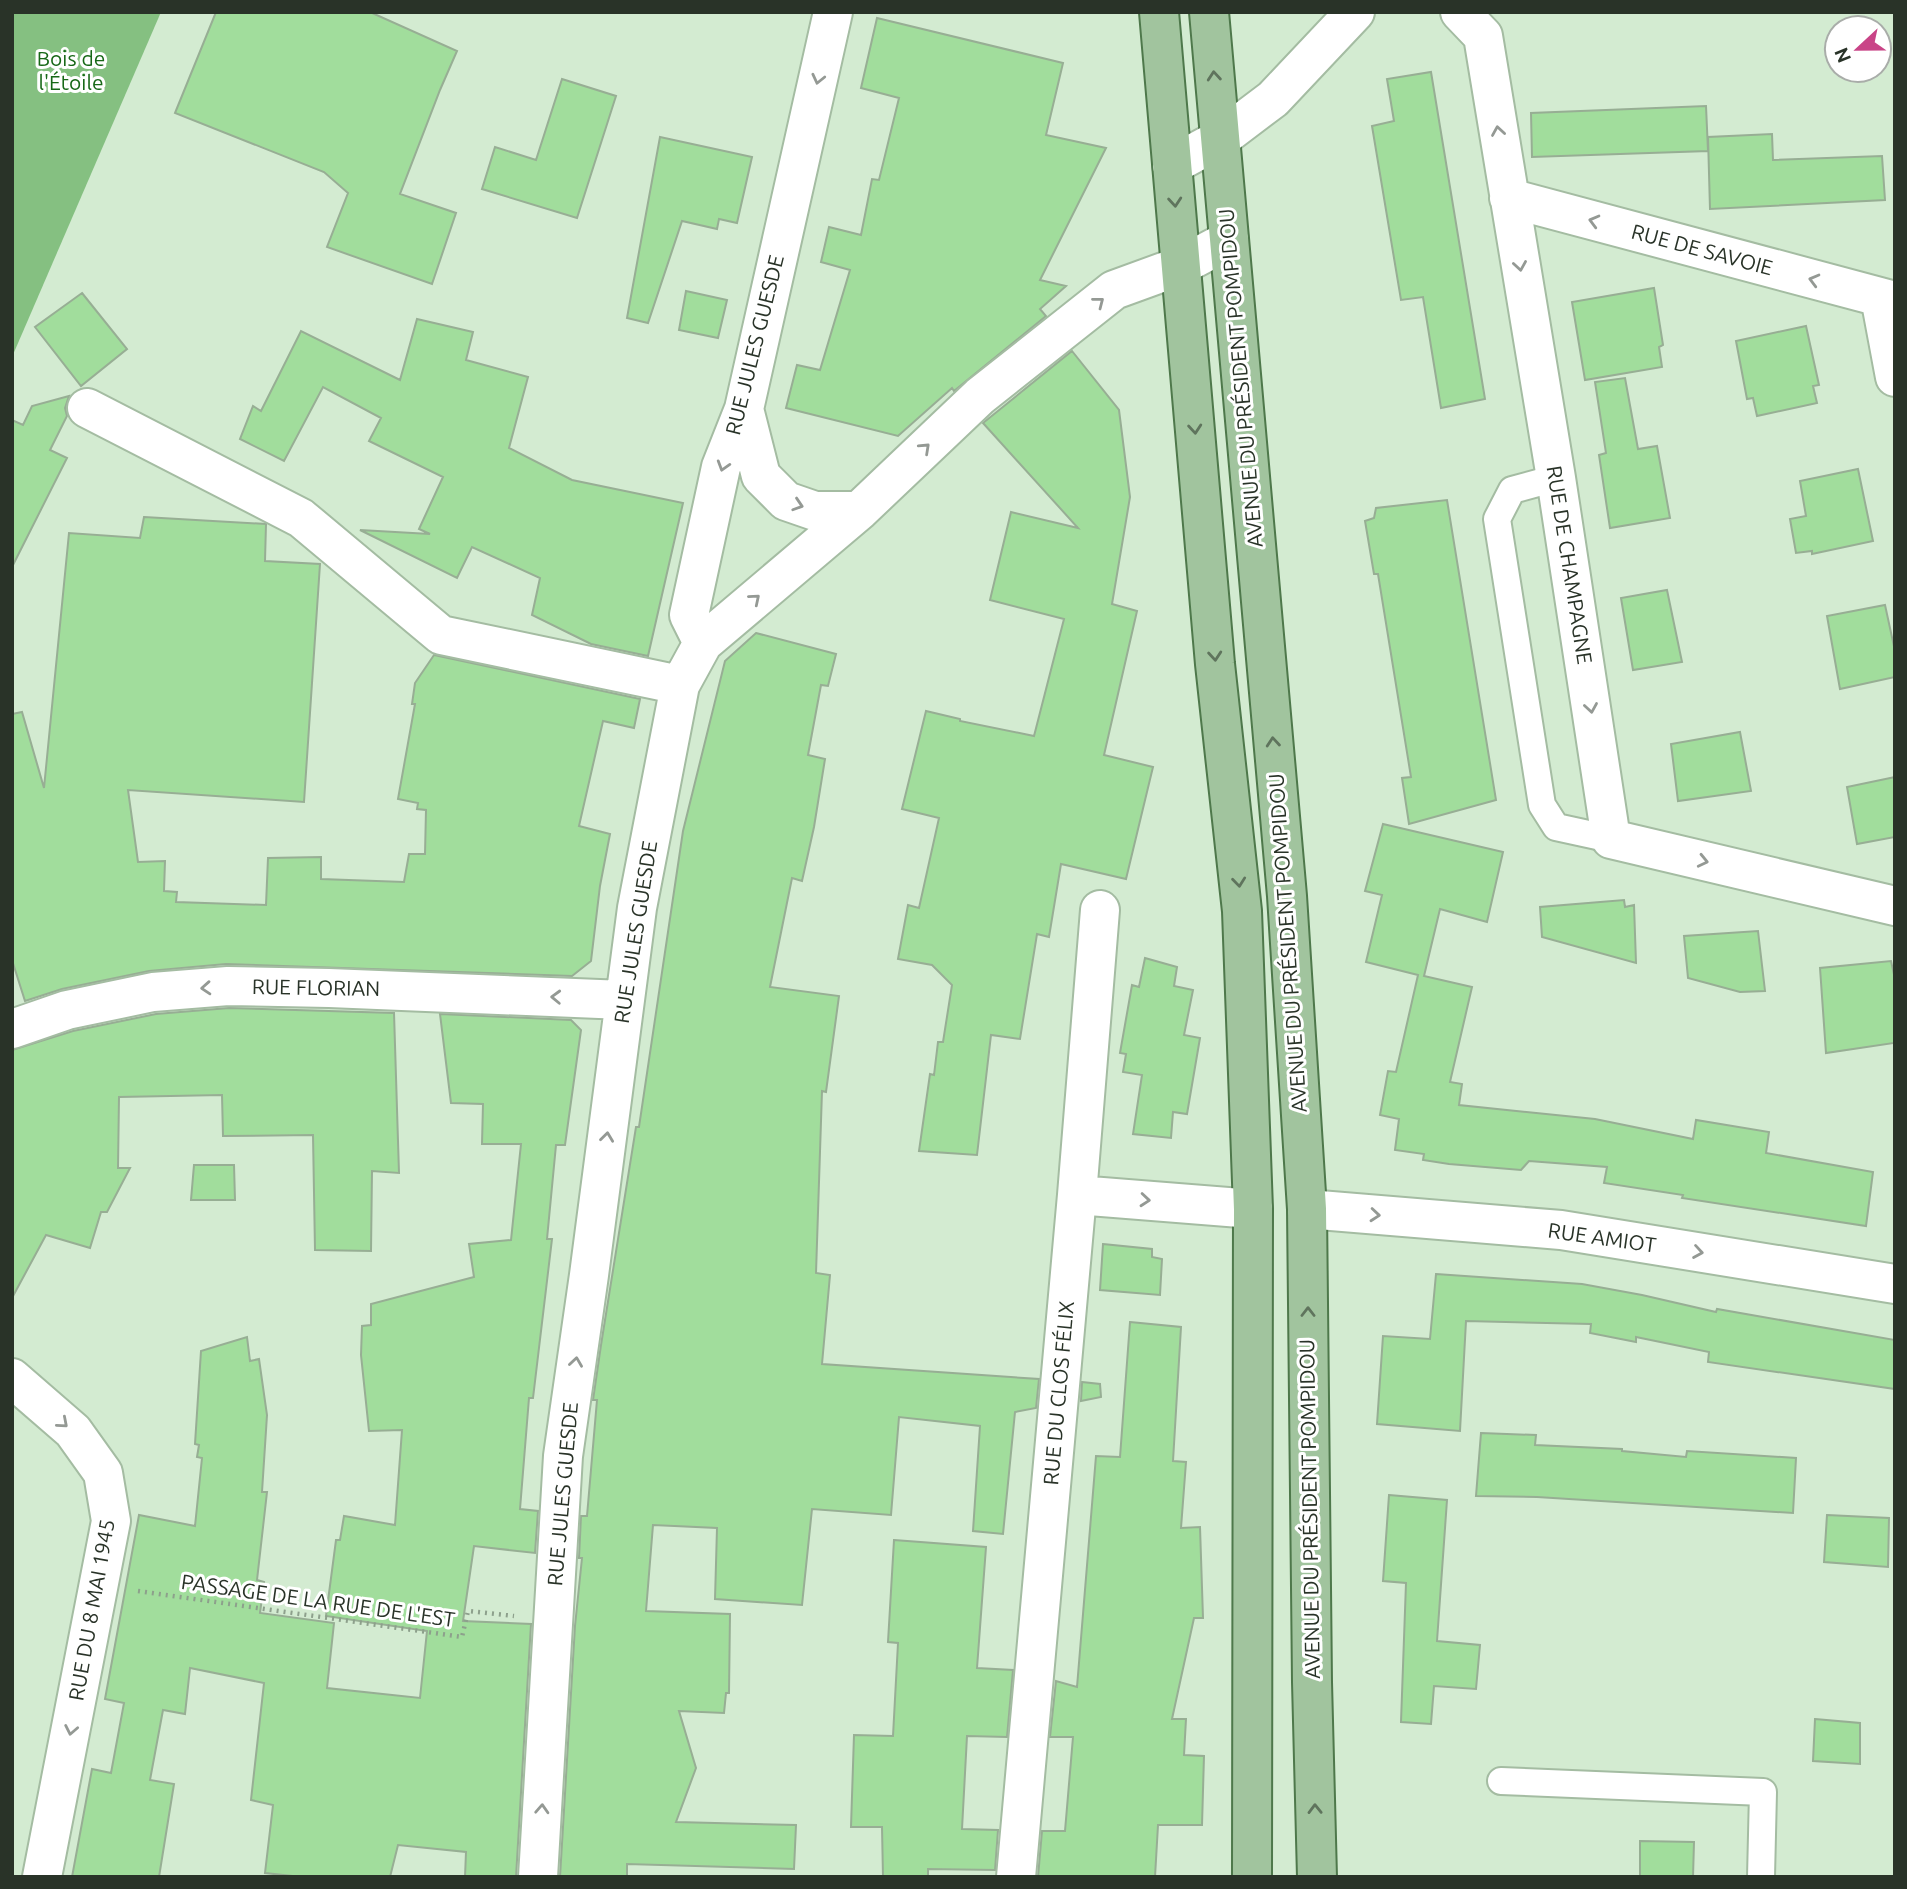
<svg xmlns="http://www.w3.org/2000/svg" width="1907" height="1889" font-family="Ubuntu,sans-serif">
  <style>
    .forest { fill: #85c081 }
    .building { fill: #a1dd9c; stroke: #97ae94; stroke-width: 2 }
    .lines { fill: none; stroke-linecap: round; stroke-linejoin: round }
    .lane-casing { stroke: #a4bca2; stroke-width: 30 }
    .street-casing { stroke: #a4bca2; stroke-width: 42 }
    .primary-casing { stroke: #4e784b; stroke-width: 42 }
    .path { stroke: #8da08c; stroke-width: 4.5; stroke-dasharray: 2 5; stroke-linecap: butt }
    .lane { stroke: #fff; stroke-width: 26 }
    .street { stroke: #fff; stroke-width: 38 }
    .primary { stroke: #a1c49e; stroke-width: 38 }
    .oneway { stroke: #5f745d }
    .oneway2 { stroke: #949994 }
    .labels { text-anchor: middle; stroke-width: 6; stroke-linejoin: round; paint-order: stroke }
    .park-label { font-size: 21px; fill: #176817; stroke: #fff }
    .street-label { font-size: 21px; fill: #293328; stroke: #fff }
  </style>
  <rect width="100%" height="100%" fill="#d3ebd1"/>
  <path class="forest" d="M12,12h149l-149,345z"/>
  <path class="building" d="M216,12h154l87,39 -17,39 -40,104 56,19 -24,71 -105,-37 21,-54 -24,-21 -149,-59z
    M877,18l186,45 -17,72 60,13 -66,132 26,6 -26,23 6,7 -92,75 -2,-3 -54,48 -112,-28 11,-43 23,5 30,-100 -29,-8 8,-35 32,8 11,-56 7,1 20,-82 -38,-10z
    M1431,72l54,327 -44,9 -18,-111 -22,3 -29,-174 22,-5 -7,-42z
    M562,79l54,17 -39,122 -95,-29 13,-42 41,13z
    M1706,106l2,45 -176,6 -1,-44z
    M1772,134l1,26 109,-4 3,44 -175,9 -2,-72z
    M660,137l92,20 -15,66 -18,-4 -2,10 -35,-8 -34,102 -21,-5z
    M1654,288l9,57 -4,2 3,20 -77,13 -13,-78z
    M686,291l41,9 -9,38 -39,-8z
    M82,293l45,56 -46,37 -46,-59z
    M417,319l56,13 -7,28 62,17 -19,71 63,32 111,23 -35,153 -57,-12 -59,-29 8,-37 -68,-31 -15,31 -97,-48 70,4 -11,-5 24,-52 -74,-36 12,-23 -58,-31 -39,74 -44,-22 13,-33 8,5 40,-80 99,49z
    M1806,326l13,59 -6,1 4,17 -60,13 -4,-18 -6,1 -11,-58z
    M1072,351l47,59 11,87 -18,107 25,7 -33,144 49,12 -27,112 -65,-15 -12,73 -12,-3 -17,105 -29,-4 -14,120 -58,-4 11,-77 4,1 4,-33h5l9,-57 -20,-20 -34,-6 10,-54 11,3 20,-90 -37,-9 24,-98 34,8v2l74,15 30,-117 -74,-19 21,-88 67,16 -95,-105z
    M1625,378l13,71 19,-3 13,72 -60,10 -11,-73 7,-2 -11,-71z
    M69,396l-4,12 2,8 -17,34 17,8 -55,109v-147l11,5 9,-19z
    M1858,469l15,72 -61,13v-3l-16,2 -6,-34 16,-3 -6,-35z
    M1447,500l49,300 -87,24 -7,-46 9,-1 -33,-203h-4l-9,-53 9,-3 2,-10z
    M144,517l122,7 -1,37 55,3 -16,238 -176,-12 10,72 27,-1 -1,30 13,1 -1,10 90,3 2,-47 53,-1v22l83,3 5,-28h16l1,-44 -9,-1 1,-6 -20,-4 17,-95h-3l3,-21 19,-28 206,44 -6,29 -31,-7 -24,105 31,8 -10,52 -9,75 -19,15 -346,-12 -77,7 -87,18 -37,12 -13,-41v-246l10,-2 22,76 25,-255 71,5z
    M1667,590l15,72 -49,8 -12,-72z
    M1885,605l10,46v26l-55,12 -13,-73z
    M756,633l80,21 -8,32 -7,-1 -13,70 17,4 -11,68 -12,54 -10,-3 -22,109 69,9 -13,96 -4,-1 -6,182 14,2 -8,89 217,15 -3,29 -21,4 -12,122 -30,-3 7,-105 -81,-9 -8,98 -79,-6 -10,96 -87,-6 2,-71 -64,-3 -7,86 84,3 -1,79h-3l-2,20 -45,-2 17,57 -20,54 120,3 -2,44 -167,-5v13h-67l15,-251 7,-68h-3l2,-42h6l10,-116h-4l8,-55 35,-218h3l44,-296 42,-170z
    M1740,732l11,59 -73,10 -7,-57z
    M1895,777v60l-38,7 -10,-57z
    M1383,824l120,28 -16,70 -47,-13 -16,67 48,11 -22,95 12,2 -3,21 136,14 98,20 3,-19 73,12 -3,21 107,19 -7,54 -184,-28 1,-3 -79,-12 3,-16 -78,-6 -8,9 -72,-6 -26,-4 1,-6 -29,-4 4,-31 -19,-4 8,-44 8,1 22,-97 -52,-13 16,-67 -17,-4z
    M1624,900l1,7 9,-2 2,58 -94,-26 -2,-30z
    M1758,931l7,60 -25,1 -52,-14 -4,-42z
    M1145,958l32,9 -3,19 19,4 -9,45 16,3 -13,76 -14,-2 -2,26 -38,-4 9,-59 -19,-3 3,-18 -6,-1 12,-68 7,2z
    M1891,961l4,18 -1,64 -68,10 -6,-85z
    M229,1008l165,5 5,160 -27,-2 -1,80 -56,-1 -2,-115 -90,1 -1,-41 -103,2 -1,71h12l-23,44h-6l-11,36 -44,-13 -34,63v-248l61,-19 83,-17z
    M440,1014l131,6 10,10 -16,115h-9l-9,94h5l-19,159h-4l-9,111 18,2 -3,42 -61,-7 -11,75 68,3 -15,253h-51l1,-25 -68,-7 -8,32h-88l-37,-4 8,-68 -22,-5 13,-117 -74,-15 -5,46 -22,-4 -13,70 24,4 -15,93h-87l20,-108 19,4 13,-70 -19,-4 34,-184 56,11 7,-68 -5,-1 2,-12 -4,-1 6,-93 46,-14 3,24 9,-2 8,56 -5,77h5l-10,88 7,2 -4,31 74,10 -7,65 93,10 7,-67 -101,-15 10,-76h4l4,-24 51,9 7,-95 -33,1 -8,-76 1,-29 9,-1v-21l103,-27 -5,-33 42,-4 10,-96h-39l1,-40 -32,-1z
    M194,1165h40l1,35h-44z
    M1103,1244l49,5v8l10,2 -2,36 -60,-5z
    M1436,1274l146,10 60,11 74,17 1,-3 178,31v49l-187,-27 1,-10 -73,-15v5l-46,-9 1,-9 -125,-3 -6,110 -83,-7 6,-88 47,3z
    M1130,1322l51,5 -8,134 13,1 -5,66 19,-1 3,91h-9l-22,101h14l-2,36 20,1 -2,69h-44l-3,52h-117l4,-46h23l8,-94h-23l6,-56 21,6 19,-231 24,1z
    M1082,1382l18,2 1,13 -20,4z
    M1481,1433l55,2 -1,10 87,4v2l64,6 1,-6 109,7 -3,55 -256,-16 -61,-1z
    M1389,1495l58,5 -10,141 43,4 -4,44 -42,-3 -3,38 -30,-2 5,-139 -23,-2z
    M1827,1515l62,3 -1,49 -64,-5z
    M894,1540l92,7 -9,121 36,2 -6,67 -40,-1 -5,93 36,1 -3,40 -67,-1v8h-45l-1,-50h-31l3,-92 39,1 5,-93 -10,-1z
    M1815,1719l45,4v41l-47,-3z
    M1640,1841l54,1 -1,35h-53z"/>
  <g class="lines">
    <g class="lane-casing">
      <path id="lane" d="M1556,478l-44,12 -15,29 45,286 14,22 55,12
        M1501,1781l262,11 -2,85"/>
    </g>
    <g class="street-casing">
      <path id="street" d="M1460,12l23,24 73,442 55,361 284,67
        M1172,165l48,-26 53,-40 82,-87
        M1509,198l386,103
        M1880,297l15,80
        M87,408l214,110 140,117 239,50
        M744,409l17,67 25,25 29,10h44
        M703,643l-14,-28 32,-148 23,-58 89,-397
        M12,1029l55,-19 86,-18 75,-6 101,2 295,12
        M1077,1195l176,14
        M1307,1209l254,21 334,54
        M12,1378l61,53 30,42 8,48 -69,356
        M538,1877l25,-421 26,-181 48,-367 43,-223 23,-42 156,-132 121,-115 134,-106 66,-24 49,-26
        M1016,1877l61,-682 23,-285"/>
    </g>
    <g class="primary-casing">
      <path id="primary" d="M1159,12l56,652 27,247 11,298 -1,668
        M1209,12l78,884 20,313 5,473 5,195"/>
    </g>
    <path class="path" d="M138,1591l324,46 6,-26 46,5"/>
    <use href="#lane" class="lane"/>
    <use href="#street" class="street"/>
    <use href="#primary" class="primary"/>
  </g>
  <defs><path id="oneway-chevron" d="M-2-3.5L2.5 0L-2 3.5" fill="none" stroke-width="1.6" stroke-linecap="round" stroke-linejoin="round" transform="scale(1.75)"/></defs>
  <g class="oneway">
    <use href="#oneway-chevron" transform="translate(1214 76) rotate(-95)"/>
    <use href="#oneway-chevron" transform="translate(1175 202) rotate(85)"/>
    <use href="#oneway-chevron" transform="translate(1195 429) rotate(85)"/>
    <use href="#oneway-chevron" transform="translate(1215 656) rotate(85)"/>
    <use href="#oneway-chevron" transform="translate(1273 742) rotate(-95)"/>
    <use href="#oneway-chevron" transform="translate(1239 882) rotate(84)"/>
    <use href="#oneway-chevron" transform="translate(1308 1312) rotate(-90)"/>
    <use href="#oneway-chevron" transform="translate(1315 1809) rotate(-91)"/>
  </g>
  <g class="oneway2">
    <use href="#oneway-chevron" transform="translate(818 79) rotate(103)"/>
    <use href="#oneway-chevron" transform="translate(1498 131) rotate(-99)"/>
    <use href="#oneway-chevron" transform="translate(1594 221) rotate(-165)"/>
    <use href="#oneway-chevron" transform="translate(1520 266) rotate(81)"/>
    <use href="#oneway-chevron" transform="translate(1814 280) rotate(-165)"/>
    <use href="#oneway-chevron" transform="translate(1099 302) rotate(-38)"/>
    <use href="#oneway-chevron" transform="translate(925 448) rotate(-43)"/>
    <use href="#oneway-chevron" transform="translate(723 466) rotate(107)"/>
    <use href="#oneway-chevron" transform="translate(798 505) rotate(18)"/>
    <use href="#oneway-chevron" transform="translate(755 599) rotate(-40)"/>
    <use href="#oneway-chevron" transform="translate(1591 708) rotate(81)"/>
    <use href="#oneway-chevron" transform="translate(1703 861) rotate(13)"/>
    <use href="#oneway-chevron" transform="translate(206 988) rotate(176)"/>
    <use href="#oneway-chevron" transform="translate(556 997) rotate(-178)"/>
    <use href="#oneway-chevron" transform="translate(607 1137) rotate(-83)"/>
    <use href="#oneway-chevron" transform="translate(1145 1200) rotate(5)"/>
    <use href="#oneway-chevron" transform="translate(1375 1215) rotate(5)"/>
    <use href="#oneway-chevron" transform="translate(1698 1252) rotate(9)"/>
    <use href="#oneway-chevron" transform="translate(576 1362) rotate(-82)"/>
    <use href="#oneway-chevron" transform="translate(63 1423) rotate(41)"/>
    <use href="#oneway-chevron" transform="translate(71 1730) rotate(101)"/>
    <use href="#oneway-chevron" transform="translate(542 1809) rotate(-87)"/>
  </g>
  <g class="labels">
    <g class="park-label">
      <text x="71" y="66">Bois de<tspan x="71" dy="24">l'Étoile</tspan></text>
    </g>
    <g class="street-label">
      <text transform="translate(1702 250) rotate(15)" y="7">RUE DE SAVOIE</text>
      <text transform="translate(755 345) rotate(-76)" y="7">RUE JULES GUESDE</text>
      <text transform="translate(1241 378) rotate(-95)" y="7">AVENUE DU PRÉSIDENT POMPIDOU</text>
      <text transform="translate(1569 565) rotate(81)" y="7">RUE DE CHAMPAGNE</text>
      <text transform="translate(636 932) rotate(-81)" y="7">RUE JULES GUESDE</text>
      <text transform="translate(1288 943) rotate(-94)" y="7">AVENUE DU PRÉSIDENT POMPIDOU</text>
      <text transform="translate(316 988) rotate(1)" y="7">RUE FLORIAN</text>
      <text transform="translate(1602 1238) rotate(8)" y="7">RUE AMIOT</text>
      <text transform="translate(1059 1393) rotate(-85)" y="7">RUE DU CLOS FÉLIX</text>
      <text transform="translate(563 1494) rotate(-85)" y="7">RUE JULES GUESDE</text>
      <text transform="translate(1310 1509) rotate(-91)" y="7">AVENUE DU PRÉSIDENT POMPIDOU</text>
      <text transform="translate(318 1601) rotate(8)" y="7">PASSAGE DE LA RUE DE L'EST</text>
      <text transform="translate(92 1610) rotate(-80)" y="7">RUE DU 8 MAI 1945</text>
    </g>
  </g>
  <rect width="1907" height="1889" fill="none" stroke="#293328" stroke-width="28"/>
  <g transform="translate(1858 49) rotate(248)"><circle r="33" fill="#ffffff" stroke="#a9ada9" stroke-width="2"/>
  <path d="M0-5L12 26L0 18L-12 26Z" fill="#c94487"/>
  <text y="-10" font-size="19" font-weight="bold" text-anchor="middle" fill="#293328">N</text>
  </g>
</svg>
